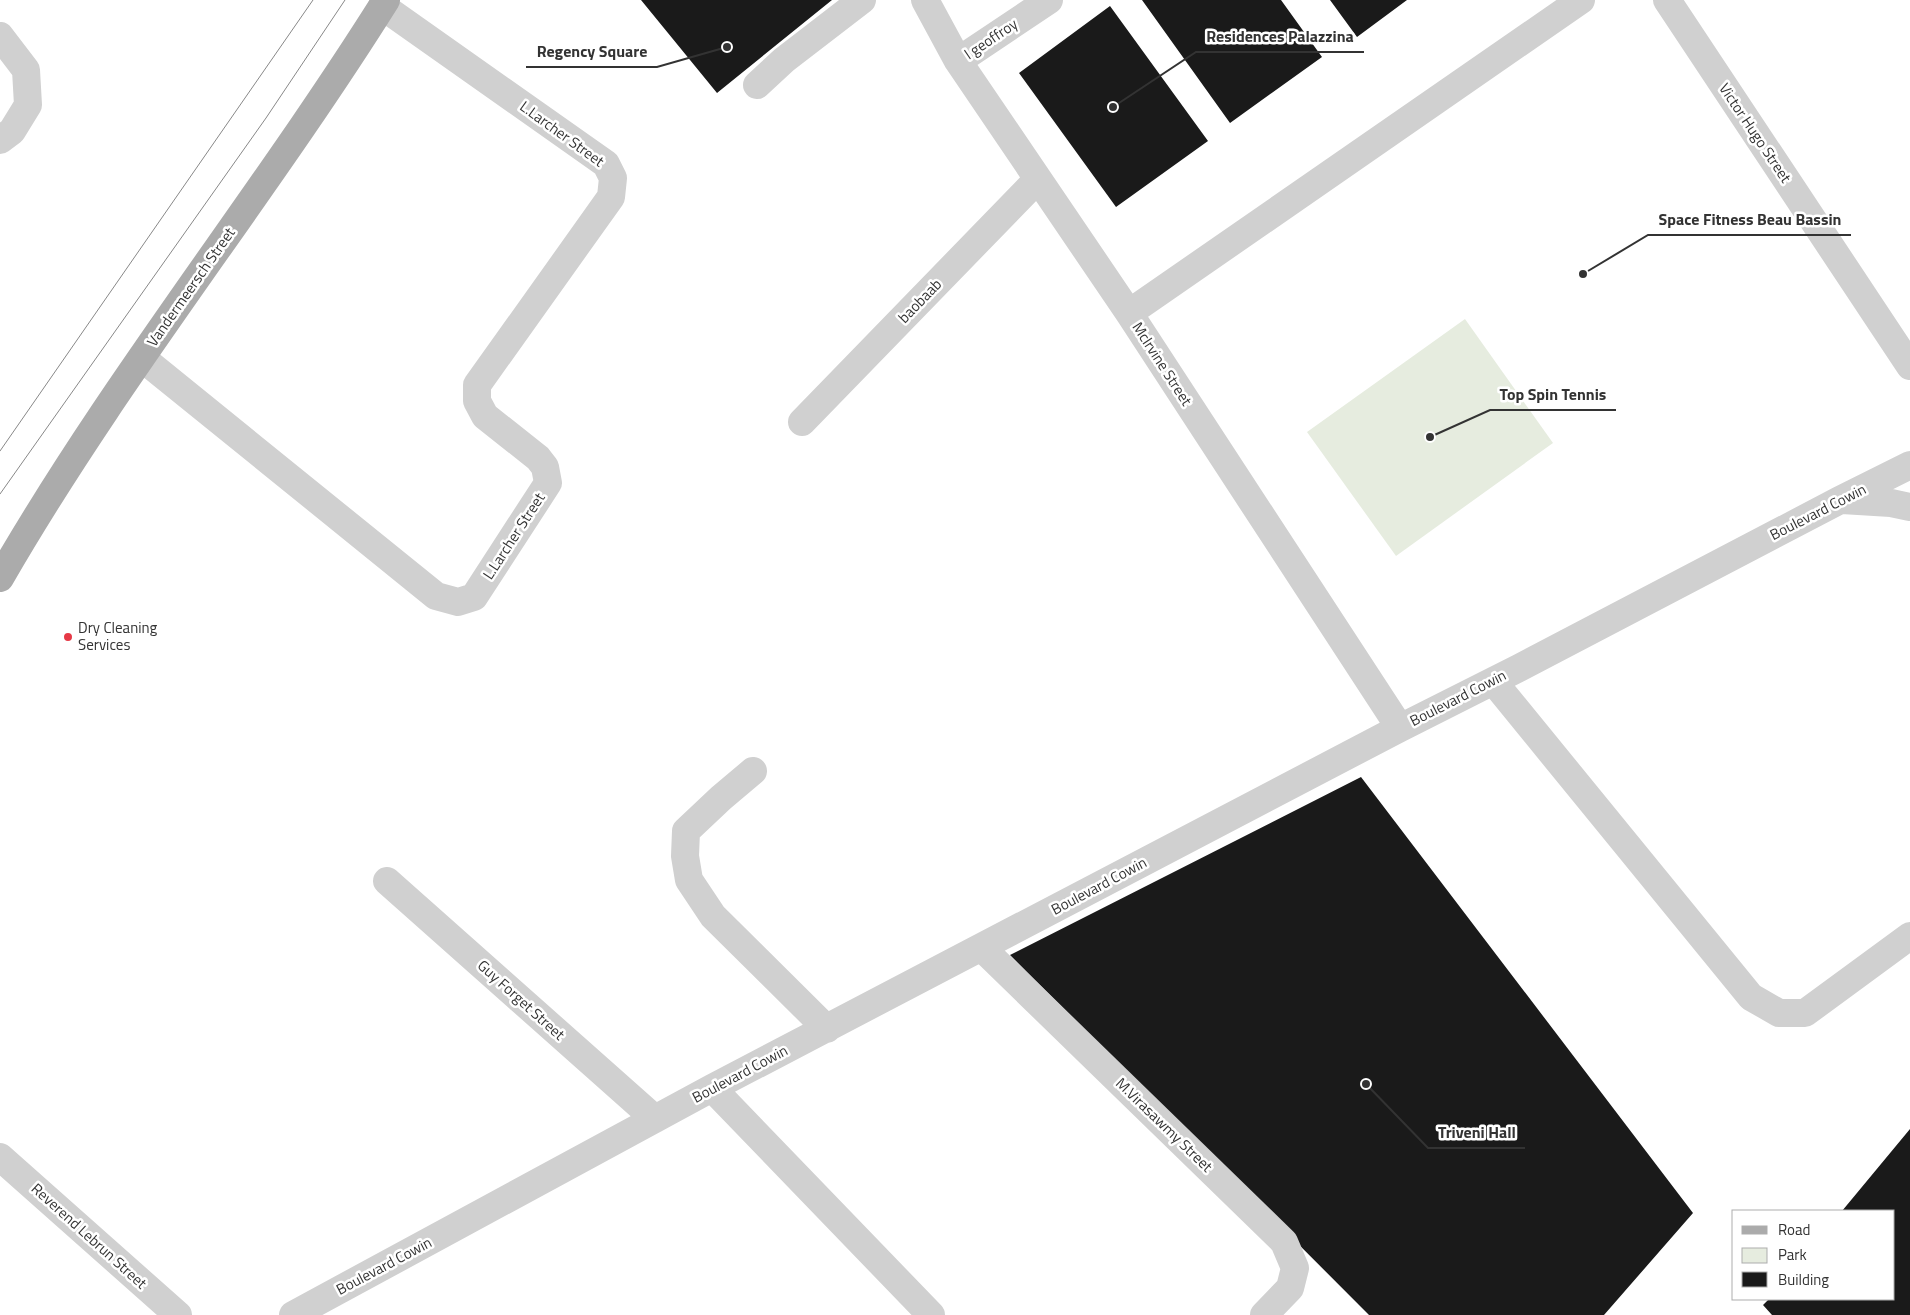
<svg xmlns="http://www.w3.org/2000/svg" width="1910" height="1315" font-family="'Titillium Web',sans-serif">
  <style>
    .green { fill: #e6ecdf }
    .building { fill: #1a1a1a }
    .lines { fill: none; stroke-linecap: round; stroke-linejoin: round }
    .street { stroke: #d0d0d0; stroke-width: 28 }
    .primary { stroke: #ababab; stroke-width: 28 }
    .tram { stroke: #888; stroke-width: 1 }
    .poi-dot { fill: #e63946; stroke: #fff; stroke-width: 2 }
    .labels { text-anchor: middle; stroke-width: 5; stroke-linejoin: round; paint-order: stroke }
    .street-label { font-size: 15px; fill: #333; stroke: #fff }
    .poi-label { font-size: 15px; fill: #333; stroke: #fff; text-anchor: start }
    .leader { fill: none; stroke: #333; stroke-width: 2 }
    .callout-dot { fill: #333; stroke: #fff; stroke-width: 2 }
    .callout-label { font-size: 16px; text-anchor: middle; font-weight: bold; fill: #333; stroke: #fff; stroke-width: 5; stroke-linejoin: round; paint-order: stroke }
  </style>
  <rect width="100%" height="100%" fill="#fff"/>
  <path class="green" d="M1465,319l88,124 -157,113 -89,-124z"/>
  <path class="building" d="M641,0h191l-115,93z
    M1142,0h139l41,57 -92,66z
    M1330,0h77l-50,37z
    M1110,6l98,135 -92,66 -97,-134z
    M1361,777l332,436 -89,102h-235l-359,-360z
    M1910,1129v186h-138l-9,-10 6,-6h125v-88h-52z"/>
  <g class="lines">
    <path class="street" d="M925,0l33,61 171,252 271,415
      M1667,0l243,366
      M0,36l26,34 2,35 -16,26 -12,9
      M958,61l91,-61
      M757,85l27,-25 78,-60
      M1129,313l452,-313
      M142,358l294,238 22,6 16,-5 74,-114 -3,-16 -7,-9 -53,-42 -8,-15v-16l134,-188 2,-19 -7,-14 -224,-158
      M802,422l236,-243
      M1842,500l49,3 19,4
      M1493,681l258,316 28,16h26l105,-77
      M753,771l-32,27 -35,33 -1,25 4,24 24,36 114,113
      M387,881l268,238
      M982,948l302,294 11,26 -5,20 -26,27
      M712,1088l219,227
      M0,1157l178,158
      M293,1315l419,-227 688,-360 119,-60 321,-168 70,-35"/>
    <path class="primary" d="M0,578c116,-201 263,-382 386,-578"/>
    <path class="tram" d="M0,451l313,-451
      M0,494l266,-376 79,-118"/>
  </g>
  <circle class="poi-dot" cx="68" cy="637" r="5"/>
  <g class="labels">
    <g class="street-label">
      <text transform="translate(991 39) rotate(-34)" y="5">l geoffroy</text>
      <text transform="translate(1755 133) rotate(56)" y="5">Victor Hugo Street</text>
      <text transform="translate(562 134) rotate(36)" y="5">L.Larcher Street</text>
      <text transform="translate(191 287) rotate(-55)" y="5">Vandermeersch Street</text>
      <text transform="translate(920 301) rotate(-46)" y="5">baobaab</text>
      <text transform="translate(1162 364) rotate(57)" y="5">Mclrvine Street</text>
      <text transform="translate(1818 512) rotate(-27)" y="5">Boulevard Cowin</text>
      <text transform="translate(514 536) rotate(-57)" y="5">L.Larcher Street</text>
      <text transform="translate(1458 698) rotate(-27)" y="5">Boulevard Cowin</text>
      <text transform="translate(1099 886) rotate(-28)" y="5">Boulevard Cowin</text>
      <text transform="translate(521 1000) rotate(42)" y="5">Guy Forget Street</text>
      <text transform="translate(740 1074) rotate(-28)" y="5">Boulevard Cowin</text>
      <text transform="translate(1164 1125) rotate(44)" y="5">M.Virasawmy Street</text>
      <text transform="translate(89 1236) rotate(42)" y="5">Reverend Lebrun Street</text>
      <text transform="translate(384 1266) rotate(-28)" y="5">Boulevard Cowin</text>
    </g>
    <g class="poi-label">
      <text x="78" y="633">Dry Cleaning<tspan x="78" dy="17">Services</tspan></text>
    </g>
  </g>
  <path class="leader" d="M1113 107L1196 52H1364M727 47L657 67H526M1583 274L1648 235H1851M1430 437L1490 410H1616M1366 1084L1428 1148H1525"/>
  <g class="callout-dot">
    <circle cx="1113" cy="107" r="5"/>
    <circle cx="727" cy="47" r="5"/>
    <circle cx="1583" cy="274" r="5"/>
    <circle cx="1430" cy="437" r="5"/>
    <circle cx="1366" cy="1084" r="5"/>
  </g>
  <g class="callout-label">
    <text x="1280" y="42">Residences Palazzina</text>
    <text x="592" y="57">Regency Square</text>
    <text x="1750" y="225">Space Fitness Beau Bassin</text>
    <text x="1553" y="400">Top Spin Tennis</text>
    <text x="1477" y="1138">Triveni Hall</text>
  </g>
  <rect x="1732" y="1210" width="162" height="90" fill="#ffffff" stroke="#adadad"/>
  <rect x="1742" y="1226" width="25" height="8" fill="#ababab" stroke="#adadad"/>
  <text x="1778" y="1235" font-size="15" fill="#333333">Road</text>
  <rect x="1742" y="1248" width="25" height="15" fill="#e6ecdf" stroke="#adadad"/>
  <text x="1778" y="1260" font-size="15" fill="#333333">Park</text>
  <rect x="1742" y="1272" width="25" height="15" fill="#1a1a1a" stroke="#adadad"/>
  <text x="1778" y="1285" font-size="15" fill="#333333">Building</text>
</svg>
